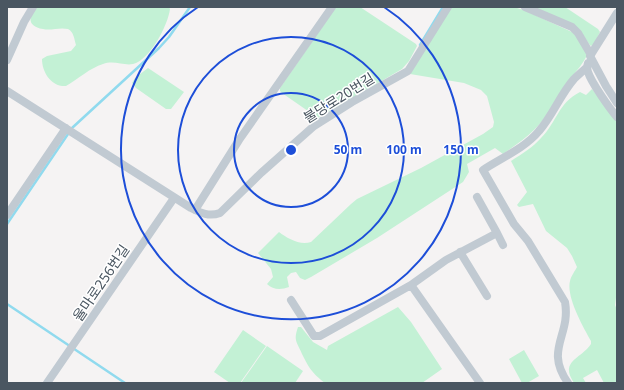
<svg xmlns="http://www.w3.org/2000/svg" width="624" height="390" font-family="'Noto Sans','Noto Sans KR',sans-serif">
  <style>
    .green { fill: #c3f1d5 }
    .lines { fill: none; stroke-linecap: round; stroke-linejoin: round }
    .stream { stroke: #90daee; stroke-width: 2.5 }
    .minor { stroke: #c1cad2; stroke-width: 8 }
    .ring { fill: none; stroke: #1d4ed8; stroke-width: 2 }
    .labels { text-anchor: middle; stroke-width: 3; stroke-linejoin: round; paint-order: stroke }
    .street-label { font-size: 14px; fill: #4a5661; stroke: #fff }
    .centre { fill: #1d4ed8; stroke: #fff; stroke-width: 2 }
    .ring-label { font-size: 12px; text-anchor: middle; font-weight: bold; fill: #1d4ed8; stroke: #fff; stroke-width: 3; stroke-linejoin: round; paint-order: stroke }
  </style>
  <rect width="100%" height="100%" fill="#f5f3f3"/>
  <path class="green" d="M37,7h132l1,2c-2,16 -20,51 -37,55 -9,2 -19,-4 -30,0 -13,4 -25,15 -37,22 -15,1 -24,-14 -24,-27l5,-3 24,-5 5,-6c-2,-6 -2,-13 -8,-16 -9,-2 -17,2 -25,0 -16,-3 -15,-12 -6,-22z
    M336,7h24l56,37 1,2 -8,15 -7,8 -84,49 -36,-25 -2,-2v-3z
    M453,7h61l12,4 46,21 6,6 9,17c-4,9 -10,15 -16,23 -11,17 -22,37 -36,51 -10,10 -21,17 -32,25l-8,-6 -28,16 2,8 -6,10 -86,56 -66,39 -6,3 -5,-2 -4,-6 -5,1 -4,4 2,10c-8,3 -16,3 -22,-3l6,-7 -2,-8 -13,-16 21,-21c8,6 21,14 32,10l40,-38 6,-5 64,-31 62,-34 10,-7 1,-5 -7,-26 -6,-6 -17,-7 -54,-9 40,-65z
    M532,7h33l33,22 2,3 -6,12 -3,2 -2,-2 -10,-15z
    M148,68l36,24 -13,17h-5l-30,-21 -4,-5 3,-5z
    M592,89l25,31v177l-1,1 -1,7 2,5v73h-13l-7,-13 -14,8 3,5h-12c-15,-22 7,-24 17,-39v-3c-8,-14 -25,-44 -21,-60 1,-5 5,-10 7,-14l-5,-11 -5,-8 -21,-17 -13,-27 -14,3 -2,-2 10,-13 -16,-31c11,-7 22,-14 30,-23 16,-16 17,-35 39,-46l6,3z
    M398,307l13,15 31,47 -20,14h-97c-13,-10 -16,-15 -23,-29 -5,-12 -9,-13 -4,-27h3l12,15 14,8 1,-4z
    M243,330l23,16 -26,37h-10l-16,-11z
    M267,346l36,25 -8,12h-54z
    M524,350l15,26 -12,7h-5l-13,-24z"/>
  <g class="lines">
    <path class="stream" d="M420,45l23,-38
      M72,128l87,-80 10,-11 21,-30
      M7,224l61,-90
      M7,304l118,79"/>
    <path class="minor" d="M525,7l47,20 6,6 13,22
      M617,13l-27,43 16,30 11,17
      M7,60l17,-38 9,-15
      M588,63c-1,3 -1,6 0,9 3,10 22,37 29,45
      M7,91l184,117c10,5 18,9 29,5l41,-40 53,-47 38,-24 56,-31 40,-64
      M195,210l44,-70 93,-133
      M7,215l59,-87
      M497,233l6,12
      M460,252l27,44
      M411,285l69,98
      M291,300l23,36h6l91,-51 35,-25 51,-27 -20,-36
      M47,383l127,-185
      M568,383c-24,-34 3,-47 -3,-81l-37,-61 -14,-17 -31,-54c18,-12 42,-22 56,-39 14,-16 21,-36 35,-52 4,-4 9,-8 13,-12"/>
  </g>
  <g class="ring">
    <circle cx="291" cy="150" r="57"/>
    <circle cx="291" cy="150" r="113"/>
    <path d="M384 7A170 170 0 1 1 198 7"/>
  </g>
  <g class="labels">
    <g class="street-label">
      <text transform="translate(339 98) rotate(-32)" y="5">불당로20번길</text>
      <text transform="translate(101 283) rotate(-56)" y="5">율마로256번길</text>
    </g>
  </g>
  <circle cx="291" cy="150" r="6" class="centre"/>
  <g class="ring-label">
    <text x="348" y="154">50 m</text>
    <text x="404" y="154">100 m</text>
    <text x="461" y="154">150 m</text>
  </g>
  <rect width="624" height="390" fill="none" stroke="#4a5661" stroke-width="16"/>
</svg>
